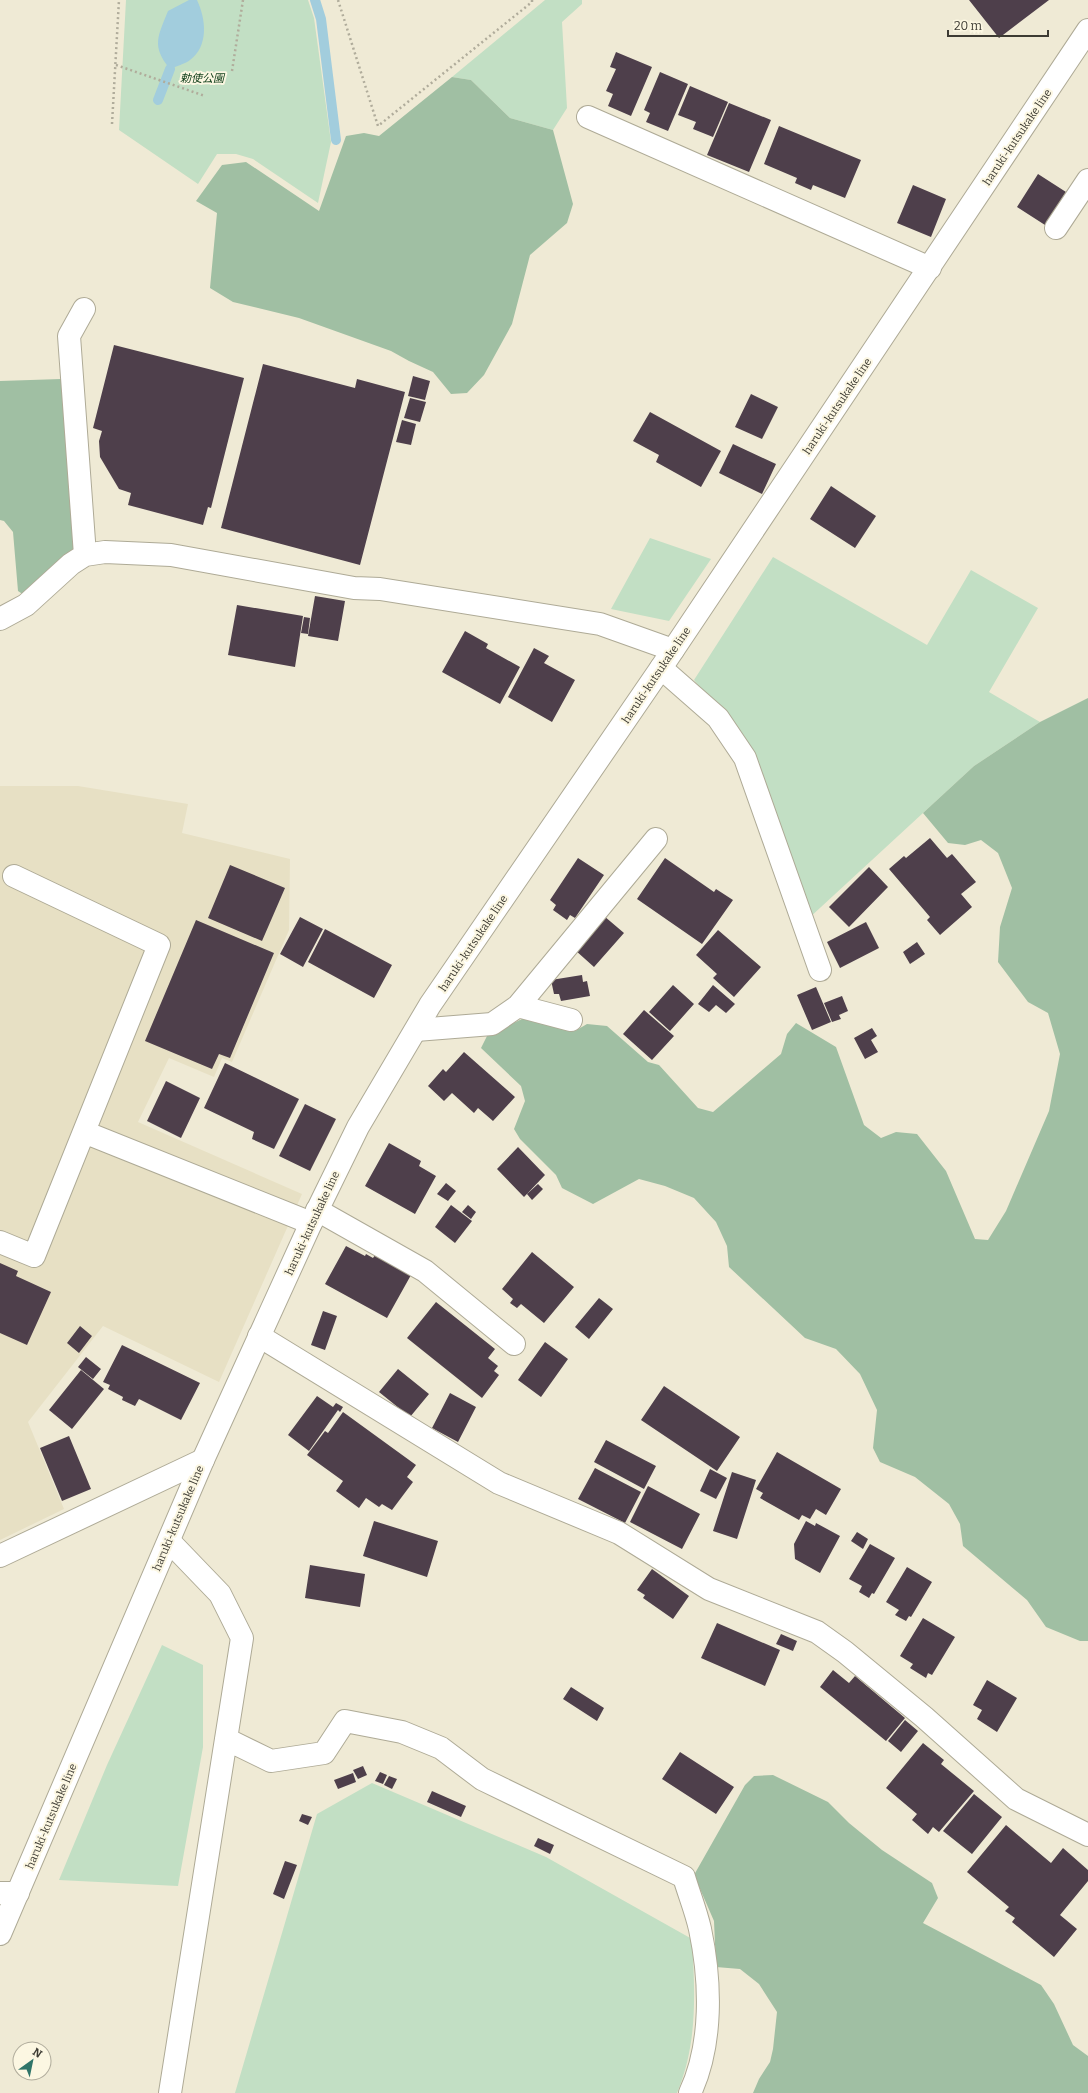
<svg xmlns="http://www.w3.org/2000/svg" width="1088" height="2093" font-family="Bitter,'Noto Sans JP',serif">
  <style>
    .built { fill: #e7e0c4 }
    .green { fill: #c2dfc4 }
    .forest { fill: #a0bfa3 }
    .water { fill: #a2cddd }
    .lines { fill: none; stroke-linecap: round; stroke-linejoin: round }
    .stream { stroke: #a2cddd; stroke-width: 10 }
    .building { fill: #4e3f4b }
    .minor-casing { stroke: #aeaa96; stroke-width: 24 }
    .major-casing { stroke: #aeaa96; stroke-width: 24 }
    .path { stroke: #b0ac9b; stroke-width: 2.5; stroke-dasharray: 2 3; stroke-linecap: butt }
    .minor { stroke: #fff; stroke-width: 22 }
    .major { stroke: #fff; stroke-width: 22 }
    .labels { text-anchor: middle; stroke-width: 4; stroke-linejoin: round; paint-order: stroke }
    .park-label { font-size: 11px; font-style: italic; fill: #12411c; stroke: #fcf7e2 }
    .street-label { font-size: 11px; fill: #3d3b33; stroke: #fcf7e2 }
  </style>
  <rect width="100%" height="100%" fill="#efead5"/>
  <path class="built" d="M0,786h78l110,18 -6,29 108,26 -1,71 -57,132 -10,-4 -8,19 -45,-19 -31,64 164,72 -83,188 -116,-56 -75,96 36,87 -64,31z"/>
  <path class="green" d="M126,0h182l6,18 17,124 -13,61 -65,-44 -17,-5h-19l-19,30 -79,-54z
    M545,0h37v4l-20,18 5,86 -14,22 -43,-12 -39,-38 -19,-3z
    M650,538l61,21 -42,62 -58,-12z
    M773,557l154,88 44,-75 67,38 -49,84 51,30 -66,44 -166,153 -56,-167 -58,-72z
    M162,1645l41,20v82l-25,139 -119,-6 48,-115z
    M372,1783l174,74 146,82c3,53 6,104 -15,154h-442l82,-279z"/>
  <path class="forest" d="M452,77l19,3 39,38 43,12 20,74 -6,19 -37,32 -18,69 -28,51 -17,18 -16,1 -18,-22 -24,-11 -18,-10 -92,-33 -66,-16 -23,-14 7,-75 -21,-12 26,-36 24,-3 73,49 27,-75 18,-3 15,3z
    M61,379l16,168 -53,48 -6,-4 -5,-59 -9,-11 -4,-1v-139z
    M1088,698v943h-8l-34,-14 -19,-27 -64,-54 -3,-22 -11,-20 -34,-27 -35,-15 -7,-14 4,-38 -17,-36 -24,-25 -31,-11 -76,-71 -2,-21 -11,-24 -22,-24 -29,-12 -26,-7 -46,25 -31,-16 -6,-13 -36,-36 -6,-10 11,-28 -4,-15 -40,-38 6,-12 37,-18 51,13 12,-7 20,2 41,36 11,3 39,43 15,4 68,-58 6,-20 9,-11 40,24 28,78 17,13 15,-6 21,2 29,37 29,68 13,1 18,-29 43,-100 11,-57 -12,-41 -20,-11 -30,-40 2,-35 12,-39 -14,-35 -17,-13 -16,5 -17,-2 -25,-30 51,-47 66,-44z
    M773,1775l55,27 21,21 33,27 50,33 6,15 -15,25 118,62 13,19 19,41 15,11v37h-335l6,-14 11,-17 3,-13 4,-37 -18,-28 -19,-15 -24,-2 -2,-46 -20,-46 51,-90 9,-9z"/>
  <path class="water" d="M189,0h8c9,19 12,46 -7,60 -5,4 -14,6 -20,9 -19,-23 -12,-33 -2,-58z"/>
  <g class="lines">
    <path class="stream" d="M315,0l6,19 15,121
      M158,100l12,-31"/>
  </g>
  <path class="building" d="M969,0h80l-50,38z
    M616,52l36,15 -21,49 -23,-10 5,-12 -7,-3 10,-22 -6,-2z
    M660,72l28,12 -20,47 -22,-9 4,-9 -6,-3z
    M690,86l38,16 -15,35 -20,-8 3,-7 -18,-7z
    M729,103l42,17 -22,52 -42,-17z
    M779,126l82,34 -16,38 -32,-13 -2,5 -16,-7 2,-5 -33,-14z
    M1038,174l28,18 -21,33 -28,-18z
    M913,185l33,14 -15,38 -34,-14z
    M114,345l130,33 -33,130 -3,-1 -5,18 -75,-20 3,-12 -12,-4 -19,-32 -1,-16 3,-10 -9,-3z
    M263,364l92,24 2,-9 48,13 -45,173 -139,-37z
    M413,376l17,5 -5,19 -17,-4z
    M751,394l27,13 -16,32 -27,-12z
    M410,398l16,4 -6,20 -16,-4z
    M650,412l71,39 -20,36 -45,-25 3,-7 -26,-14z
    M402,420l14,4 -5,21 -15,-3z
    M733,444l43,20 -14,30 -43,-21z
    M831,486l45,30 -21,32 -45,-29z
    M315,596l30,5 -7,40 -30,-5z
    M237,605l66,11 -8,51 -67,-12z
    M304,617l6,1 -2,16 -7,-1z
    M465,631l23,13 -2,4 34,19 -20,37 -58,-32z
    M534,648l15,8 -5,7 31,17 -23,42 -44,-25z
    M930,838l17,20 5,-4 24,28 -15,12 11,13 -32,28 -13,-15 3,-3 -41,-48 15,-13 2,2z
    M578,858l26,17 -29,43 -5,-3 -3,5 -14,-10 3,-5 -6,-5z
    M665,858l49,34 2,-3 17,11 -31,44 -65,-45z
    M230,865l55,23 -23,53 -54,-23z
    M869,867l19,20 -39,40 -20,-20z
    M604,916l20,17 -30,34 -19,-17z
    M300,917l23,12 -20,38 -23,-13z
    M196,920l78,33 -44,105 -11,-4 -7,15 -67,-28z
    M866,922l13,26 -39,20 -13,-26z
    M325,929l67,36 -18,33 -66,-36z
    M718,930l43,37 -27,30 -21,-19 4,-4 -21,-19z
    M917,942l8,12 -15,10 -7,-12z
    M582,975l1,7 4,-1 3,15 -29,5 -2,-7h-5l-3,-14z
    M673,985l21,19 -24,27 -21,-19z
    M713,985l22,19 -9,9 -10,-8 -7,7 -11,-8z
    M816,987l15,35 -19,8 -15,-35z
    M842,996l6,15 -9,4 2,4 -9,3 -8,-19z
    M644,1010l30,26 -22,24 -29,-26z
    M872,1028l5,8 -6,4 7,12 -13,7 -11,-21z
    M464,1052l51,45 -22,24 -15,-13 -4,5 -22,-20 -8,8 -16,-15 15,-17 3,3z
    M225,1063l74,36 -25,50 -22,-10 2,-7 -50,-24z
    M166,1081l34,17 -19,40 -34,-17z
    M305,1104l31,15 -26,52 -31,-15z
    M389,1143l32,18 -2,5 17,10 -21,38 -50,-28z
    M518,1147l27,28 -21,22 -27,-28z
    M446,1183l10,8 -8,10 -11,-7z
    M538,1184l5,5 -11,11 -5,-6z
    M451,1205l21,16 -17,22 -20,-16z
    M468,1205l8,7 -5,7 -9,-7z
    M346,1246l19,10 1,-2 7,4 2,-3 36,20 -24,43 -62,-34z
    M532,1252l42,35 -30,36 -23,-19 -4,4 -7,-5 3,-4 -11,-10z
    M0,1263l18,8 -2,5 35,16 -24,53 -27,-12z
    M599,1298l14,11 -24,30 -14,-12z
    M436,1302l59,47 -7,9 10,8 -4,5 5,4 -17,23 -75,-60z
    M323,1311l14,5 -12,34 -14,-5z
    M80,1326l12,10 -13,17 -12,-10z
    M545,1342l23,17 -27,38 -23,-17z
    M122,1345l78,38 -19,37 -42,-21 -4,7 -13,-6 1,-3 -15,-8 2,-4 -7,-3z
    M86,1357l15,12 -8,10 -15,-12z
    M398,1369l31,25 -19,23 -31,-25z
    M81,1370l23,19 -32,40 -23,-19z
    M664,1386l76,51 -23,34 -76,-51z
    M450,1393l26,14 -18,35 -26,-14z
    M317,1396l16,11 3,-4 7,4 -3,5 -2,-2 -29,41 -21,-16z
    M343,1412l73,53 -9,12 6,5 -21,28 -10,-6 -3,3 -13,-9 -7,10 -23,-17 7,-10 -36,-26 18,-24 3,2z
    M69,1436l22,53 -29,12 -22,-53z
    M606,1440l50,26 -12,23 -50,-27z
    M777,1452l64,37 -15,26 -10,-6 -6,10 -8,-4 -3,5 -39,-22 3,-5 -7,-4z
    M595,1468l46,24 -16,31 -47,-24z
    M710,1469l17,9 -11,21 -16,-8z
    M732,1472l24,8 -19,59 -24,-8z
    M648,1486l52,28 -18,35 -52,-27z
    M374,1521l64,20 -11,36 -64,-21z
    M806,1521l9,5 1,-3 24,13 -20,37 -25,-14 -1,-15z
    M857,1532l11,7 -5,10 -12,-8z
    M870,1544l25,14 -21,36 -2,-1 -3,5 -10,-6 3,-6 -13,-7z
    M310,1565l55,9 -5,33 -55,-9z
    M907,1567l25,15 -21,35 -2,-1 -3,5 -11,-6 4,-5 -13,-8z
    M652,1569l37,27 -16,23 -30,-21 2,-3 -8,-5z
    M923,1618l32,19 -23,38 -4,-2 -2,5 -16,-10 3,-4 -13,-8z
    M717,1623l63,27 -15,36 -64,-28z
    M781,1634l16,7 -4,10 -17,-7z
    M833,1670l16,13 6,-7 50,42 -19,23 -66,-54z
    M987,1680l30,18 -20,34 -20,-13 5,-9 -9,-5z
    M571,1687l33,21 -7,13 -34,-22z
    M905,1720l13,11 -17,21 -13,-11z
    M923,1743l21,17 -3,4 33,27 -35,41 -6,-5 -5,7 -16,-14 5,-6 -31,-26z
    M680,1752l54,35 -18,27 -54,-35z
    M363,1766l4,9 -9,4 -5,-9z
    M380,1772l7,3 -4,9 -8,-3z
    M353,1773l3,9 -18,7 -4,-9z
    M389,1776l8,3 -5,10 -8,-4z
    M432,1791l34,15 -5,11 -34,-15z
    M974,1794l28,23 -30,37 -29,-23z
    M302,1814l10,3 -4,8 -9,-4z
    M1006,1825l45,38 12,-15 25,22v11l-28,34 17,14 -23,28 -42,-35 3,-4 -10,-7 4,-4 -42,-35z
    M538,1838l16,7 -4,9 -16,-8z
    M285,1861l12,4 -13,34 -11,-5z"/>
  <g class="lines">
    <g class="minor-casing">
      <path id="minor" d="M588,117l342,151
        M1056,228l32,-48
        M84,309l-15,27 16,219
        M0,619l26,-14 45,-41 14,-9 20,-3 66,3 183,33 26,1 220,35 73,26
        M661,668l57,50 27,40 75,212
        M518,1006l53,14
        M416,1030l76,-6 26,-18 138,-167
        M84,1132l227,91
        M317,1210l108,61 89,73
        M0,1242l34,14 125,-311 -145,-69
        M259,1336l240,147 120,50 90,56 108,43 28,20 79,65 92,82 72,36
        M169,1541l51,53 22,44 -72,455
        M0,1556l203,-96
        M226,1739l45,22 53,-8 21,-32 57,11 39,16 41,31 202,98c5,17 12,34 16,52 11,52 13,115 -10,164
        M0,1893h18"/>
    </g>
    <g class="major-casing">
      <path id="major" d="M0,1934l203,-474 108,-237 47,-96 72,-122 231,-337 427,-638"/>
    </g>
    <path class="path" d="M338,0l40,126 154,-124v-2
      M116,65l89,31
      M232,71l11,-71
      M112,124l7,-124"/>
    <use href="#minor" class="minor"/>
    <use href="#major" class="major"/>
  </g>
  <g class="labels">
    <g class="park-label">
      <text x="202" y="82">勅使公園</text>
    </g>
    <g class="street-label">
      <text transform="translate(1017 137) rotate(-56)" y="4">haruki-kutsukake line</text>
      <text transform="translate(837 406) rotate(-56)" y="4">haruki-kutsukake line</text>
      <text transform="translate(656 675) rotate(-56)" y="4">haruki-kutsukake line</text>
      <text transform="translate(473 943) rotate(-56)" y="4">haruki-kutsukake line</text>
      <text transform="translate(312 1223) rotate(-65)" y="4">haruki-kutsukake line</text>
      <text transform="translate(178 1518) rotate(-67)" y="4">haruki-kutsukake line</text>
      <text transform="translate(51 1816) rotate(-67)" y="4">haruki-kutsukake line</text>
    </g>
  </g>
  <g transform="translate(32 2061) rotate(33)"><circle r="19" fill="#fcf7e2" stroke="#b0ac9c"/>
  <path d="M0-3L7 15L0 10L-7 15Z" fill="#307569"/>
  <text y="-6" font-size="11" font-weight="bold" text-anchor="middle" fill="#3d3b33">N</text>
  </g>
  <path d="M948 30v6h100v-6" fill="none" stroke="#3d3b33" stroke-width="2"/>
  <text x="954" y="30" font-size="12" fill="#3d3b33" stroke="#fcf7e2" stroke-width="3" paint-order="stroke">20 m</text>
</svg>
